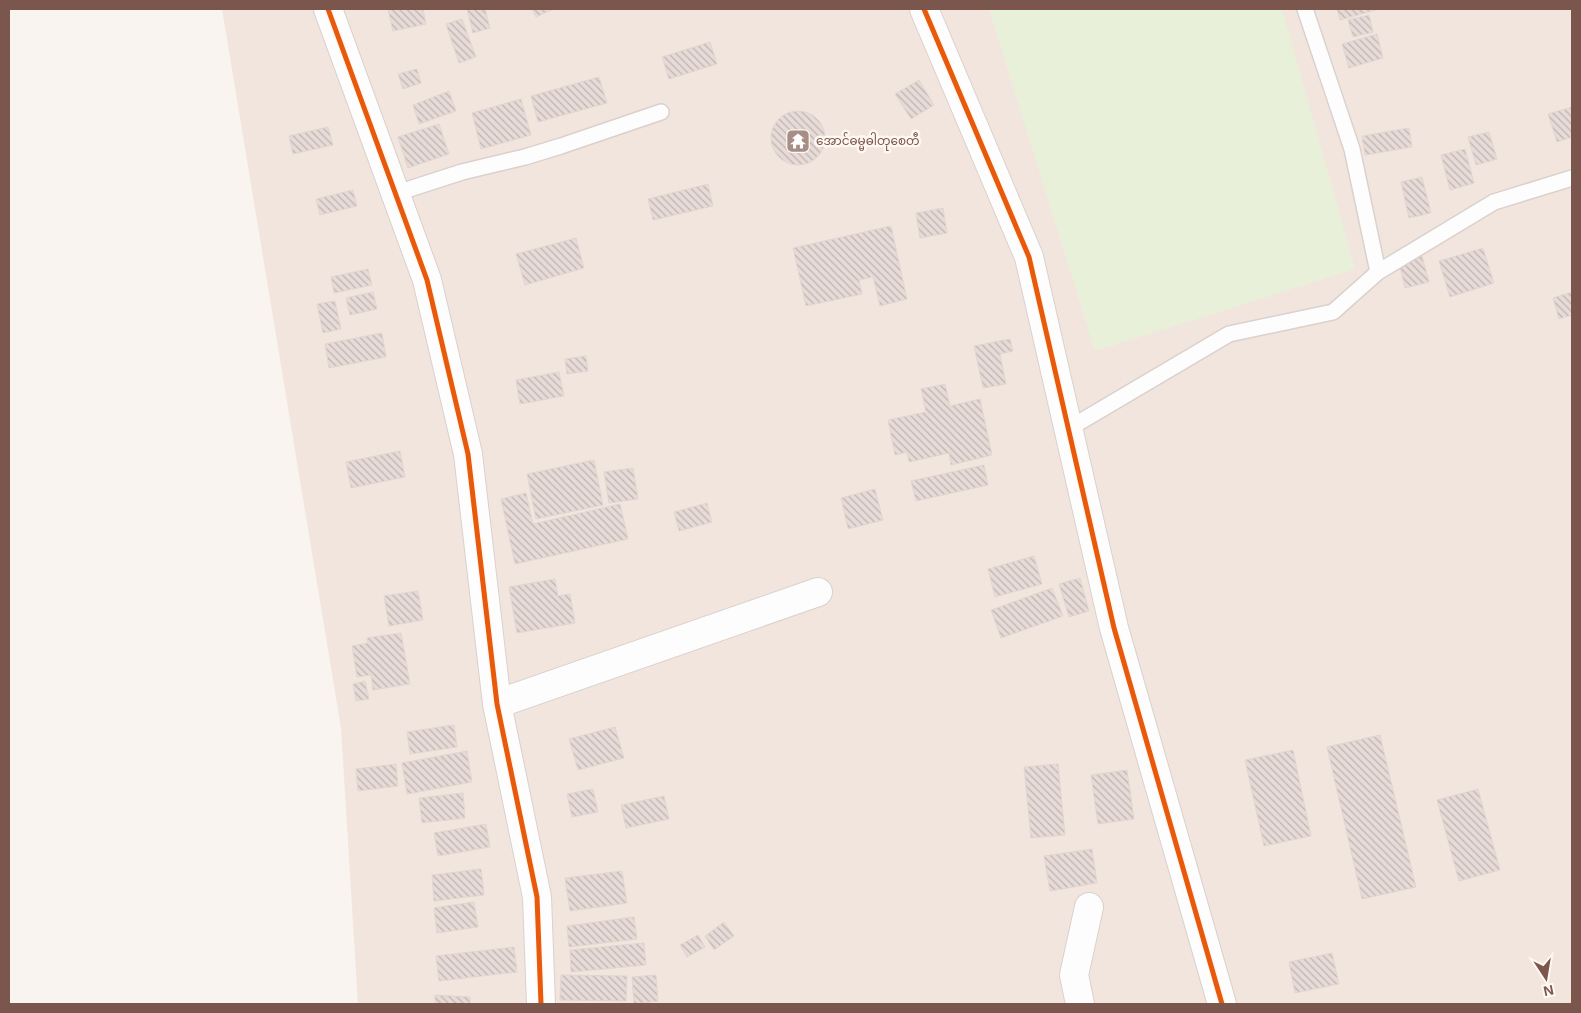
<svg xmlns="http://www.w3.org/2000/svg" width="1581" height="1013" font-family="Arial,'Noto Sans Myanmar',sans-serif">
  <style>
    .residential { fill: #f2e5dd }
    .grass { fill: #e9f0da }
    .building { fill: url(#building-back-hatch); stroke: #e2d6d1 }
    .lines { fill: none; stroke-linecap: round; stroke-linejoin: round }
    .service-casing { stroke: #d9d1cd; stroke-width: 18 }
    .minor-casing { stroke: #d9d1cd; stroke-width: 30 }
    .service { stroke: #fefdfd; stroke-width: 15 }
    .minor { stroke: #fefdfd; stroke-width: 28 }
    .cycleway-casing { stroke: #fff8f2; stroke-width: 8 }
    .cycleway { stroke: #e8590c; stroke-width: 5 }
    .labels { text-anchor: middle; stroke-width: 5; stroke-linejoin: round; paint-order: stroke }
    .poi-label { font-size: 12px; fill: #7a564d; stroke: #fff8f2; text-anchor: start }
  </style>
  <defs>
    <pattern id="building-back-hatch" width="6" height="6" patternUnits="userSpaceOnUse" patternTransform="scale(1.25)"><rect width="6" height="6" fill="#e6dbd7"/><path d="M-1 5l2 2M0 0l6 6M5-1l2 2" fill="none" stroke="#bfb4b1"/></pattern>
  </defs>
  <rect width="100%" height="100%" fill="#f9f4ef"/>
  <path class="residential" d="M222,9h1350v995h-1214l-17,-276z"/>
  <path class="grass" d="M989,9h293l73,260 -260,82z"/>
  <path class="building" d="M388,9h35l3,15 -33,7z
    M467,9h18l5,19 -17,5z
    M532,9h21l-17,8z
    M1337,9h42l-39,11z
    M1369,15l4,17 -20,5 -5,-17z
    M462,19l14,38 -17,6 -13,-39z
    M1377,34l6,24 -34,10 -7,-24z
    M710,42l7,22 -48,15 -7,-22z
    M417,69l4,14 -18,6 -5,-15z
    M599,77l8,26 -69,19 -7,-26z
    M919,80l15,25 -23,14 -16,-25z
    M449,91l7,20 -37,13 -6,-19z
    M521,99l10,36 -50,14 -9,-36z
    M1572,107v30l-15,5 -9,-28z
    M771 138a27 27 0 1 1 54 0a27 27 0 1 1-54 0Z
    M439,124l10,30 -41,14 -10,-31z
    M328,127l5,18 -40,9 -4,-18z
    M1409,128l3,19 -47,8 -3,-19z
    M1489,132l8,27 -21,6 -8,-28z
    M1465,149l9,34 -24,7 -9,-35z
    M1422,177l9,36 -22,5 -8,-36z
    M708,184l5,22 -60,14 -5,-21z
    M353,190l4,16 -37,9 -4,-16z
    M943,208l4,25 -27,5 -4,-25z
    M891,226l16,73 -27,7 -7,-29 -14,3 3,14 -56,12 -13,-58z
    M576,238l8,30 -59,17 -9,-31z
    M1483,248l11,35 -44,14 -11,-36z
    M1422,256l7,26 -24,6 -6,-25z
    M368,269l4,16 -38,8 -3,-16z
    M373,292l4,17 -27,6 -4,-17z
    M1572,292v23l-13,4 -6,-21z
    M335,301l6,28 -18,4 -6,-29z
    M382,333l4,24 -57,11 -4,-24z
    M1010,339l3,12 -13,3 6,30 -23,4 -9,-42z
    M586,356l2,15 -21,3 -2,-15z
    M559,372l5,24 -44,8 -4,-24z
    M945,384l5,22 30,-7 12,56 -41,10 -2,-12 -40,9 -2,-10 -12,3 -7,-35 38,-8 -5,-23z
    M400,451l5,26 -54,11 -5,-26z
    M594,460l9,45 -67,14 -9,-45z
    M984,465l4,20 -72,16 -5,-20z
    M633,468l5,31 -29,4 -5,-31z
    M875,489l8,31 -35,9 -7,-31z
    M526,493l7,31 87,-20 8,35 -113,25 -14,-65z
    M707,503l5,19 -33,9 -5,-19z
    M1034,556l8,28 -47,13 -7,-28z
    M1080,578l9,33 -20,6 -10,-33z
    M555,579l3,17 12,-2 5,29 -58,10 -8,-46z
    M1052,588l11,28 -62,22 -10,-28z
    M418,591l5,29 -34,6 -5,-30z
    M401,633l9,51 -37,6 -2,-15 -14,2 -5,-31 16,-3 -1,-5z
    M365,681l4,18 -13,2 -3,-17z
    M454,725l3,22 -47,7 -3,-22z
    M615,727l9,31 -46,12 -9,-31z
    M1380,735l36,152 -54,12 -35,-152z
    M1293,750l18,86 -47,10 -19,-86z
    M467,751l5,31 -65,12 -5,-31z
    M396,764l2,22 -40,5 -2,-22z
    M1058,764l7,71 -34,3 -7,-71z
    M1127,770l7,49 -36,5 -7,-49z
    M593,789l5,23 -26,5 -5,-23z
    M1478,789l22,81 -41,11 -22,-81z
    M463,793l2,25 -43,5 -3,-25z
    M664,796l5,23 -43,9 -5,-23z
    M486,824l4,23 -52,9 -4,-23z
    M1092,849l5,34 -47,8 -6,-35z
    M481,869l3,26 -50,6 -2,-26z
    M622,871l5,32 -57,8 -5,-33z
    M474,902l4,25 -41,6 -3,-25z
    M634,917l3,22 -68,8 -2,-21z
    M724,922l10,14 -20,14 -9,-14z
    M698,935l7,12 -18,10 -7,-12z
    M644,943l2,22 -75,7 -1,-22z
    M514,947l3,25 -78,9 -3,-25z
    M1332,953l7,31 -44,9 -6,-31z
    M561,975l66,1 -1,25 -66,-1z
    M656,975l2,26 -24,3 -2,-27z
    M435,995l35,2v7h-35z"/>
  <g class="lines">
    <g class="service-casing">
      <path id="service" d="M1305,9l47,140 26,123
        M394,194l68,-22 63,-15 36,-11 100,-34
        M1068,429l161,-95 104,-22 45,-40 116,-70 78,-24"/>
    </g>
    <g class="minor-casing">
      <path id="minor" d="M328,9l99,271 41,174 29,250 40,193 4,107
        M924,9l105,248 85,371 108,376
        M497,704l321,-112
        M1080,1004l-6,-29 15,-68"/>
    </g>
    <use href="#service" class="service"/>
    <use href="#minor" class="minor"/>
    <g class="cycleway-casing">
      <path id="cycleway" d="M328,9l99,271 41,174 29,250 40,193 4,107
        M924,9l105,248 85,371 108,376"/>
    </g>
    <use href="#cycleway" class="cycleway"/>
  </g>
  <defs>
    <g id="temple-square" transform="scale(1.25)"><rect x="-9" y="-9" width="18" height="18" rx="4" fill="#a68d86" stroke="#fff8f2"/><path d="M0-6L5-2H3V0L6.5 2.5H4V6H1.5V3h-3V6H-4V2.5H-6.5L-3 0V-2H-5Z" fill="#fff"/></g>
  </defs>
  <g fill-rule="evenodd">
    <use href="#temple-square" x="798" y="141"/>
  </g>
  <g class="labels">
    <g class="poi-label">
      <text x="816" y="145">အောင်ဓမ္မဓါတုစေတီ</text>
    </g>
  </g>
  <rect width="1581" height="1013" fill="none" stroke="#7a564d" stroke-width="20"/>
  <g transform="translate(1546 978) rotate(168)" stroke="#fff8f2" stroke-width="4" paint-order="stroke">
  <path d="M0-4L9 19L0 12L-9 19Z" fill="#7a564d"/>
  <text y="-8" font-size="14" font-weight="bold" text-anchor="middle" fill="#7a564d">N</text>
  </g>
</svg>
